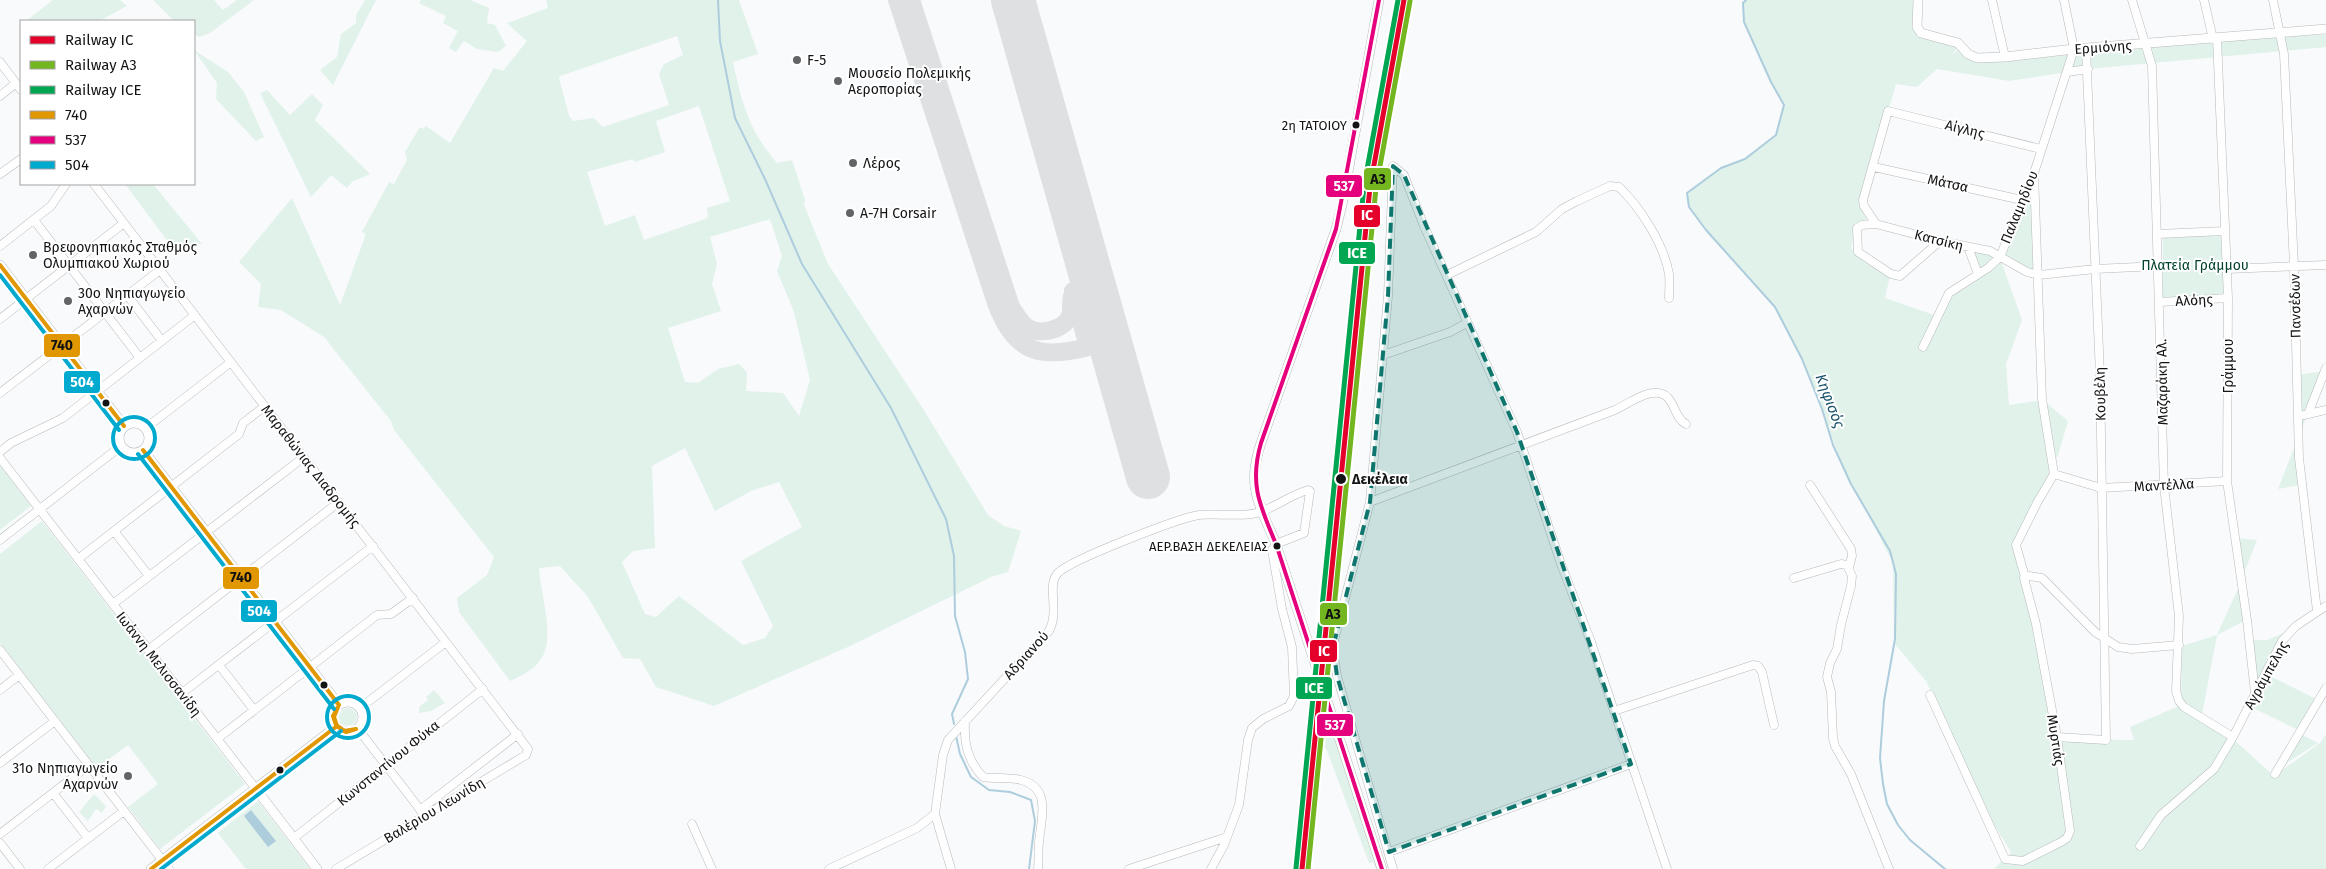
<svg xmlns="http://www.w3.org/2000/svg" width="2326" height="869" font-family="'Fira Sans',sans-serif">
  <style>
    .green { fill: #e1f2eb; fill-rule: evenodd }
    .water { fill: #adcddd }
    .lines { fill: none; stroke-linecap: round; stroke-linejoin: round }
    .stream { stroke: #adcddd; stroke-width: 2 }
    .taxiway { stroke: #dee0e1; stroke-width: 18 }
    .runway { stroke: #dee0e1; stroke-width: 44 }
    .minor-casing { stroke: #b7b9bb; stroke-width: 9 }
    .tertiary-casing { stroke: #b7b9bb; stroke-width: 10 }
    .minor { stroke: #fefeff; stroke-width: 8 }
    .tertiary { stroke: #fefeff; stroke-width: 9 }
    .bus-1-casing { stroke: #fff; stroke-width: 8 }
    .bus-2-casing { stroke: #fff; stroke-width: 8 }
    .bus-3-casing { stroke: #fff; stroke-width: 8 }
    .bus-1 { stroke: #e09702; stroke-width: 4 }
    .bus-2 { stroke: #e5007d; stroke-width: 4 }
    .bus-3 { stroke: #00a9ce; stroke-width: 4 }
    .rail-1-casing { stroke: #fff; stroke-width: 9 }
    .rail-2-casing { stroke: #fff; stroke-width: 9 }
    .rail-3-casing { stroke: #fff; stroke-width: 9 }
    .rail-1 { stroke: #e4002b; stroke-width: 5 }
    .rail-2 { stroke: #73b620; stroke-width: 5 }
    .rail-3 { stroke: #00a651; stroke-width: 5 }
    .marked { fill: #0f766e; fill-opacity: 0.2; stroke: #0f766e; stroke-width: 4; stroke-dasharray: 10 6; stroke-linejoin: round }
    .poi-dot { fill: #636466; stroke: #fff; stroke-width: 2 }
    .bus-dot { fill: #131416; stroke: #fff; stroke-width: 2 }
    .labels { text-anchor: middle; stroke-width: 4; stroke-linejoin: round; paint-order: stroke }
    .bus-label { font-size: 13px; fill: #131416; stroke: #fff; text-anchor: end }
    .street-label { font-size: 14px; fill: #131416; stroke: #fff }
    .poi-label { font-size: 14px; fill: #131416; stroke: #fff; text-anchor: start }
    .park-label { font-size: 14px; fill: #02422d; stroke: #fff }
    .stop-label { font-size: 14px; font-weight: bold; fill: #131416; stroke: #fff; text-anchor: start }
    .water-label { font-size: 15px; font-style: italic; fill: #19526a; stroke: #fff }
    .line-badge { stroke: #fff; stroke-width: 2 }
    .badge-label { font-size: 14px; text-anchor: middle; font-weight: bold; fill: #fff }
    .pale-badge-label { font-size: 14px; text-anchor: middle; font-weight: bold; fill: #111 }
  </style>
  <rect width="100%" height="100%" fill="#f8fafc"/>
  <path class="green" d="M53,0h67l7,6 -28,15h-73z
    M153,0h61l9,10 14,-10h17l-44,33 -11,4 -5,-3v-13h-20z
    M365,0h11l-43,85 -13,-15 17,-13 4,-23 15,-11v-8z
    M421,0h49l19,8 -2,15 8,2 11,21 -8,6 -21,-3 -13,-8 -8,11 -7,-4 9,-17 -15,-8 3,-7 -27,-13z
    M546,0h193l19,54 -25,8c9,41 16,69 44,101l15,-3 13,40 -1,5 24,59 97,148 63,103 16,11 17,5 -13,41 -17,5 -141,69 -136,60 -58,-19 -16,-28 -17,-1 -35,-61 -28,-31 -21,2c1,23 17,71 2,91 -7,11 -20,17 -31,22l-51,-69 -2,-14 30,-23 7,-18 -100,-127 -3,-9 -67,-84 -43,-27 -23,-3 3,-23 -22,-22 53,-64 48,107 26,-71 -4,-2 27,-50 5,2 13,-24 -2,-8 15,-25 3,2 3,-3 24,17 44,-75 9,3 24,-30 -20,-18 41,-15zM677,36l6,19 -19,9 -5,10 10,31 -66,22 -9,-9 -21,3 -4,-5 -10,-38 1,-2zM699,106l31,95 -23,7 1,10 -64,22 -9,-25 -30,11 -18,-54 46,-13 2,3 30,-10 -9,-31zM770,219l12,37 -5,15 17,41 16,68 -11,36 -16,-23 -37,-2 1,-19 -8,-8 -21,5 -20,14 -13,-1 -17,-54 53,-17 -9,-27 5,-20 -7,-27zM685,448l30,63 36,-20 28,-9 23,45 -61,34 32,65 -8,12 -22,7 -64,-49 -23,21 -11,-3 -23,-52 11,-11 22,-3 -3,-82z
    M1746,0h169l-1,28 45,18 -8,10 7,-6 15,12h30l90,-10 192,-16 41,-1v12l-238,22 -79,12 -72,-12 -20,18 -21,-3 -35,121 6,16 -11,7 -5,20 13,14 26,14 -5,22 52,18 20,-28 35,-19 7,-11 -21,13 -9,-23 31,9 34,-70 5,88 -39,-17 22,62 -16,44 3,41 34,-5 25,21 -11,38 -8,-24 2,37 -37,72 44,195 76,1 -4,-13 49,-21 53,32 42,38 46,-33 6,-9v135h-332l17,-17 -22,-35 -63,-136 -32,-38 -1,-80 -51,-99 -40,-105 -27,-52 -69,-77 -17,-23 -2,-14 34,-25 24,-9 31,-24 8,-30 -13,-23 -27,-60 -1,-19z
    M194,50l34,22 16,20 20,45 -8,4 -40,-42 1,-16z
    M267,90l23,25 22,-21 11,11 -8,15 55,54 -18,8 -5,6 -16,-13 -20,22 -51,-104z
    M125,184h28l49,60 -33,-1z
    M2225,231l3,67 -65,2v-64z
    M2325,371l-27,67 3,47 -23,4 20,-51 -1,-63z
    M0,465l31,41 -31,24z
    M42,521l203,263 -85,65 -32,-42 30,-23 -30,-39 -31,23 -97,-125v-89z
    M2235,538l22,2 -16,40z
    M2241,582l5,38 -29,15 -15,80 -14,-8 -7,-8 1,-53 35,-11z
    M2292,630l-26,44 52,26 -18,31 -51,-25 6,-13 -6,-53h18z
    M434,690l11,13 -14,8 -12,2v-6l9,-7 -2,-3z
    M1322,700l57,169h-3l-3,-7 -4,1 -43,-115 -4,1 -13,120h-4z
    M339 717a9 9 0 1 1 18 0a9 9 0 1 1-18 0Z
    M2300,734l18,9 -33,21z
    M94,794l12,12 -4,7 -6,-4 -8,12 -9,-9z
    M258,801l52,68h-64l-28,-36z"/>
  <path class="water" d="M251,810l25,31 -8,6 -24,-31z"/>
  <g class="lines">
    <path class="stream" d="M718,0l2,41 15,77 30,61 37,85 89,144 55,111 8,37 1,60 10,36 3,27 -16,35 2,10
      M1746,0l-3,3 1,19 27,60 13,23 -8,30 -31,24 -24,9 -34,25 2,14 17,23 69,77 27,52 20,50 11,36 18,39 39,67 6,23 -1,65 -11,62 -4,57 3,26 4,20 11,21 12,15 35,29
      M956,736l4,18 11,23 18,13 21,2 21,8 4,21 -6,48"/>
    <path class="taxiway" d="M897,0l99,303c18,49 43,57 92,44l-15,-56
      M911,0l100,307c5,7 10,17 17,21 13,8 40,1 43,-16 0,-5 0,-10 1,-16"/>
    <path class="runway" d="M1013,0l135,477"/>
    <g class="minor-casing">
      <path id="minor" d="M1992,0l13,57
        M2132,0l20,66 12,420 15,130 -3,75 3,10 5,6 49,30
        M2204,0l9,39
        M2273,0l11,54 10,212 5,192 18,153
        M2217,38l11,260 -1,183 20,139 8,73
        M0,62l21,28
        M2067,72l21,-3
        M0,96l16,-13
        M1874,167l148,33
        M2034,173l8,226 12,75 47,14 126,-7
        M0,174l21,-15
        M94,184l434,565 -2,6 -190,114
        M34,220l106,138
        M1876,224l64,17 50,10 37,21 12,3 56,-6 64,-3
        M2158,234l67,-3
        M1940,241l-40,35 -9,-2 -33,-22 -1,-24 5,-3 14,-1 -12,-18 -1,-6 25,-89 153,38
        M0,246l51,-40 15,-22
        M1968,247l10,27
        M2227,269l99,-4
        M1447,275l89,-43 26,-23 15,-8 33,-15 9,1c21,20 45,57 50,87 1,8 0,16 0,24
        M127,295l35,46
        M2160,302l68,-4
        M0,319l124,-96
        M1923,347l26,-54 39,-25 12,-11 34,-84 40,-124 -10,-49
        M1383,355l67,-23 17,-9
        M0,393l160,-123
        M2308,414l18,-46
        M2304,415l22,-5
        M146,428l85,-66
        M0,452l11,-9 52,-25 132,-103
        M0,458l256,331
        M1810,485l41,64 1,7 -3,11
        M1370,502l245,-92c15,-7 44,-30 56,-8 5,8 6,17 15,22
        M114,531l35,45
        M0,540l121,-94
        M78,559l161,-125 4,-11 22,-17
        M2025,577l-9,-32 21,-42 17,-29
        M1794,578l47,-14 6,1 5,11 -1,10 -10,39 -4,24 -7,14 -3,14 4,15 2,46 2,8 16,28 38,95
        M113,604l191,-147
        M0,650l169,219
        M148,650l191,-148
        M219,665l35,45
        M0,690l19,-15
        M182,693l191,-147
        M1930,695l75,164 18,2 38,-19 6,-4 3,-7 -13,-94 -21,-113 -12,-46 5,-2 13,2 53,54 23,15 14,2 47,-4
        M360,708l86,-66
        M1614,711l139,-46 5,1 4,6 12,53
        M965,721c-1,22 2,39 18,56 12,2 26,0 38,3 31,8 20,39 18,62 -1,9 0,18 -1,27
        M358,729l64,83
        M2057,737l49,3 -6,-366 -14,-325
        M217,739l160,-124 14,-1 22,-16
        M0,763l55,-42
        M2275,774l51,-86
        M53,793l35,45
        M420,810l98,-76
        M935,814l16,55
        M692,824l20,45
        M0,834l89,-69
        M294,838l189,-149
        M0,843l20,26
        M2140,846l21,-31 53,-46 19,-32 49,-96 14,-15 30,-20
        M1389,852l242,-88
        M48,869l76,-58
        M829,869l88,-41 18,-14 8,-59 5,-15 101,-109c11,-20 -3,-46 9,-58 12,-13 121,-55 141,-58 19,-2 47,3 64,-4 15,-6 30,-17 45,-21l2,1 -6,42 -28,11 -4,6 10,59 10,38 2,49 -5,10 -26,13 -11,9 -4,12 -9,65 -15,40 -13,24
        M1129,869l98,-32
        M1393,869l-56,-193 -3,-19v-16l36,-139 18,-206 5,-130 11,9 20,51 93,206 44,132 30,78 76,227"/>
    </g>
    <g class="tertiary-casing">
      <path id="tertiary" d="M1379,0l-37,205 -6,24 -75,214c-15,43 -2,61 15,101l106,325
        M1918,0l-1,27 4,6 37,10 10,11 9,4 28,-1 69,-8 252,-20
        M0,265l124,161
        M119 438a15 15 0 1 1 30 0a15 15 0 1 1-30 0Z
        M143,450l196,255
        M333 717a15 15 0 1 1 30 0a15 15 0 1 1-30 0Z
        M256,789l61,80
        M151,869l186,-143"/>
    </g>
    <use href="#minor" class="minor"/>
    <use href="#tertiary" class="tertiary"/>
    <g class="bus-1-casing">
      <path id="bus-1" d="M0,265l124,161
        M143,450l196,255
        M338,707l-4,10 3,9 7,5 12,-2
        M338,707l-5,9 3,9 10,7 10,-3
        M151,869l186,-143"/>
    </g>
    <g class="bus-2-casing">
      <path id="bus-2" d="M1379,0l-43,229 -75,214c-12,41 -1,63 15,101l106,325"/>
    </g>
    <g class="bus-3-casing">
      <path id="bus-3" d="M0,275l119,155
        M113 438a21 21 0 1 1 42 0a21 21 0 1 1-42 0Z
        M138,454l196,255
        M327 717a21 21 0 1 1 42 0a21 21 0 1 1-42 0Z
        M161,869l180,-138"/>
    </g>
    <use href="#bus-1" class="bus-1"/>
    <use href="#bus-2" class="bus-2"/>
    <use href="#bus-3" class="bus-3"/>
    <g class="rail-1-casing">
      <path id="rail-1" d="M1302,869l68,-682 34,-187"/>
    </g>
    <g class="rail-2-casing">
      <path id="rail-2" d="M1308,869l68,-681 34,-187"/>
    </g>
    <g class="rail-3-casing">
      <path id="rail-3" d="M1296,868l68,-682 34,-186"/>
    </g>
    <use href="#rail-1" class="rail-1"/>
    <use href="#rail-2" class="rail-2"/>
    <use href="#rail-3" class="rail-3"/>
  </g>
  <path class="marked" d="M1393,166l11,9 113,257 114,332 -242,88 -52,-176 -4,-29 37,-145 18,-206z"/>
  <g class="poi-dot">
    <circle cx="797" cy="60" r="5"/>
    <circle cx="838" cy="81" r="5"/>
    <circle cx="853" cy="163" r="5"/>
    <circle cx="850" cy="213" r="5"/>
    <circle cx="33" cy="255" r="5"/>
    <circle cx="68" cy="301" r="5"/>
    <circle cx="128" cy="776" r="5"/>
  </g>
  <g class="bus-dot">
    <circle cx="1356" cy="125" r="4.5"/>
    <circle cx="106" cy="403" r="4.5"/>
    <circle cx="1341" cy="479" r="6"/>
    <circle cx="1277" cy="546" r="4.5"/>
    <circle cx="324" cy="685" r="4.5"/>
    <circle cx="280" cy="770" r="4.5"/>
  </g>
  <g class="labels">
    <g class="bus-label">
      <text x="1347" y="130">2η ΤΑΤΟΙΟΥ</text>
      <text x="1268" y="551">ΑΕΡ.ΒΑΣΗ ΔΕΚΕΛΕΙΑΣ</text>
    </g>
    <g class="street-label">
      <text transform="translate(2103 47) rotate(-4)" y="5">Ερμιόνης</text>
      <text transform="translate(1965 129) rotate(14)" y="5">Αίγλης</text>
      <text transform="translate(1948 183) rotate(12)" y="5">Μάτσα</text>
      <text transform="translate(2019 207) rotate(-68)" y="5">Παλαμηδίου</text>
      <text transform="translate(1939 240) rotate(14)" y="5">Κατσίκη</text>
      <text transform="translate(2194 300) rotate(-3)" y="5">Αλόης</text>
      <text transform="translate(2295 306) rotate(-91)" y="5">Πανσέδων</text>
      <text transform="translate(2228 366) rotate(-90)" y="5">Γράμμου</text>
      <text transform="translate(2162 382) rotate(-91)" y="5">Μαζαράκη Αλ.</text>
      <text transform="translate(2100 394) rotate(-91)" y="5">Κουβέλη</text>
      <text transform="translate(311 466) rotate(52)" y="5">Μαραθώνιας Διαδρομής</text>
      <text transform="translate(2164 485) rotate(-3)" y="5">Μαντέλλα</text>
      <text transform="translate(1026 655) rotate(-48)" y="5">Αδριανού</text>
      <text transform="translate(159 664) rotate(52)" y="5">Ιωάννη Μελισσανίδη</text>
      <text transform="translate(2266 675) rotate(-61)" y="5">Αγράμπελης</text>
      <text transform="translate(2056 740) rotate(81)" y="5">Μυρτιάς</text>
      <text transform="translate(388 763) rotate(-39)" y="5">Κωνσταντίνου Φύκα</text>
      <text transform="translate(434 810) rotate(-31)" y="5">Βαλέριου Λεωνίδη</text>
    </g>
    <g class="poi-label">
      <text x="807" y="65">F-5</text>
      <text x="848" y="78">Μουσείο Πολεμικής<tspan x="848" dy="16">Αεροπορίας</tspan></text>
      <text x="863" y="168">Λέρος</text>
      <text x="860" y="218">A-7H Corsair</text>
      <text x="43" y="252">Βρεφονηπιακός Σταθμός<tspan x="43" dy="16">Ολυμπιακού Χωριού</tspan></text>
      <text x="78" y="298">30ο Νηπιαγωγείο<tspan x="78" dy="16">Αχαρνών</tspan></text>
      <text x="118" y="773" text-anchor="end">31ο Νηπιαγωγείο<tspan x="118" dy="16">Αχαρνών</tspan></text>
    </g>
    <g class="park-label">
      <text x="2195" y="270">Πλατεία Γράμμου</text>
    </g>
    <g class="stop-label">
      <text x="1352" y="484">Δεκέλεια</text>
    </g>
    <g class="water-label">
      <text transform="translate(1830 401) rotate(69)" y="5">Κηφισός</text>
    </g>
  </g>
  <g class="line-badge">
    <rect x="1363" y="167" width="29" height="24" rx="5" fill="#73b620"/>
    <rect x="1325" y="174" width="38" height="24" rx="5" fill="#e5007d"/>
    <rect x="1353" y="204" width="28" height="24" rx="5" fill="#e4002b"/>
    <rect x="1338" y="241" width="38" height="24" rx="5" fill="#00a651"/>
    <rect x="43" y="333" width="38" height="25" rx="5" fill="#e09702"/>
    <rect x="63" y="370" width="38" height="24" rx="5" fill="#00a9ce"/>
    <rect x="222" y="566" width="38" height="24" rx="5" fill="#e09702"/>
    <rect x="240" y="599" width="38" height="24" rx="5" fill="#00a9ce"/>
    <rect x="1319" y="602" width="29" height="24" rx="5" fill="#73b620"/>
    <rect x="1309" y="639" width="29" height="24" rx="5" fill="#e4002b"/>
    <rect x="1295" y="676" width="38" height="24" rx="5" fill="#00a651"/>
    <rect x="1316" y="713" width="38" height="24" rx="5" fill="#e5007d"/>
  </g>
  <g class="badge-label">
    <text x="1344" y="191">537</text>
    <text x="1367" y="220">IC</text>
    <text x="1357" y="258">ICE</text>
    <text x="82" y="387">504</text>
    <text x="259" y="616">504</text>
    <text x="1324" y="656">IC</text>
    <text x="1314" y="693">ICE</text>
    <text x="1335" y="730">537</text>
  </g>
  <g class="pale-badge-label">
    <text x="1378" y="184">A3</text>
    <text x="62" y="350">740</text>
    <text x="241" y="582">740</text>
    <text x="1333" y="619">A3</text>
  </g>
  <rect x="20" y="20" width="175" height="165" fill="#ffffff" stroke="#a1a1a2"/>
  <rect x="30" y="36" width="25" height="8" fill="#e4002b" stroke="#a1a1a2"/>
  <text x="65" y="45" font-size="15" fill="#131416">Railway IC</text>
  <rect x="30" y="61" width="25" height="8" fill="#73b620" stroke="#a1a1a2"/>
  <text x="65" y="70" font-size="15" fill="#131416">Railway A3</text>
  <rect x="30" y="86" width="25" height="8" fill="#00a651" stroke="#a1a1a2"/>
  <text x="65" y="95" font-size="15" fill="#131416">Railway ICE</text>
  <rect x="30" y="111" width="25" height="8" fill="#e09702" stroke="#a1a1a2"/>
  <text x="65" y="120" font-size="15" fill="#131416">740</text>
  <rect x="30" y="136" width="25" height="8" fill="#e5007d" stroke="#a1a1a2"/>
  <text x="65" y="145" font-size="15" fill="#131416">537</text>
  <rect x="30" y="161" width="25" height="8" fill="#00a9ce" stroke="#a1a1a2"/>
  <text x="65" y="170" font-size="15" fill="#131416">504</text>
</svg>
